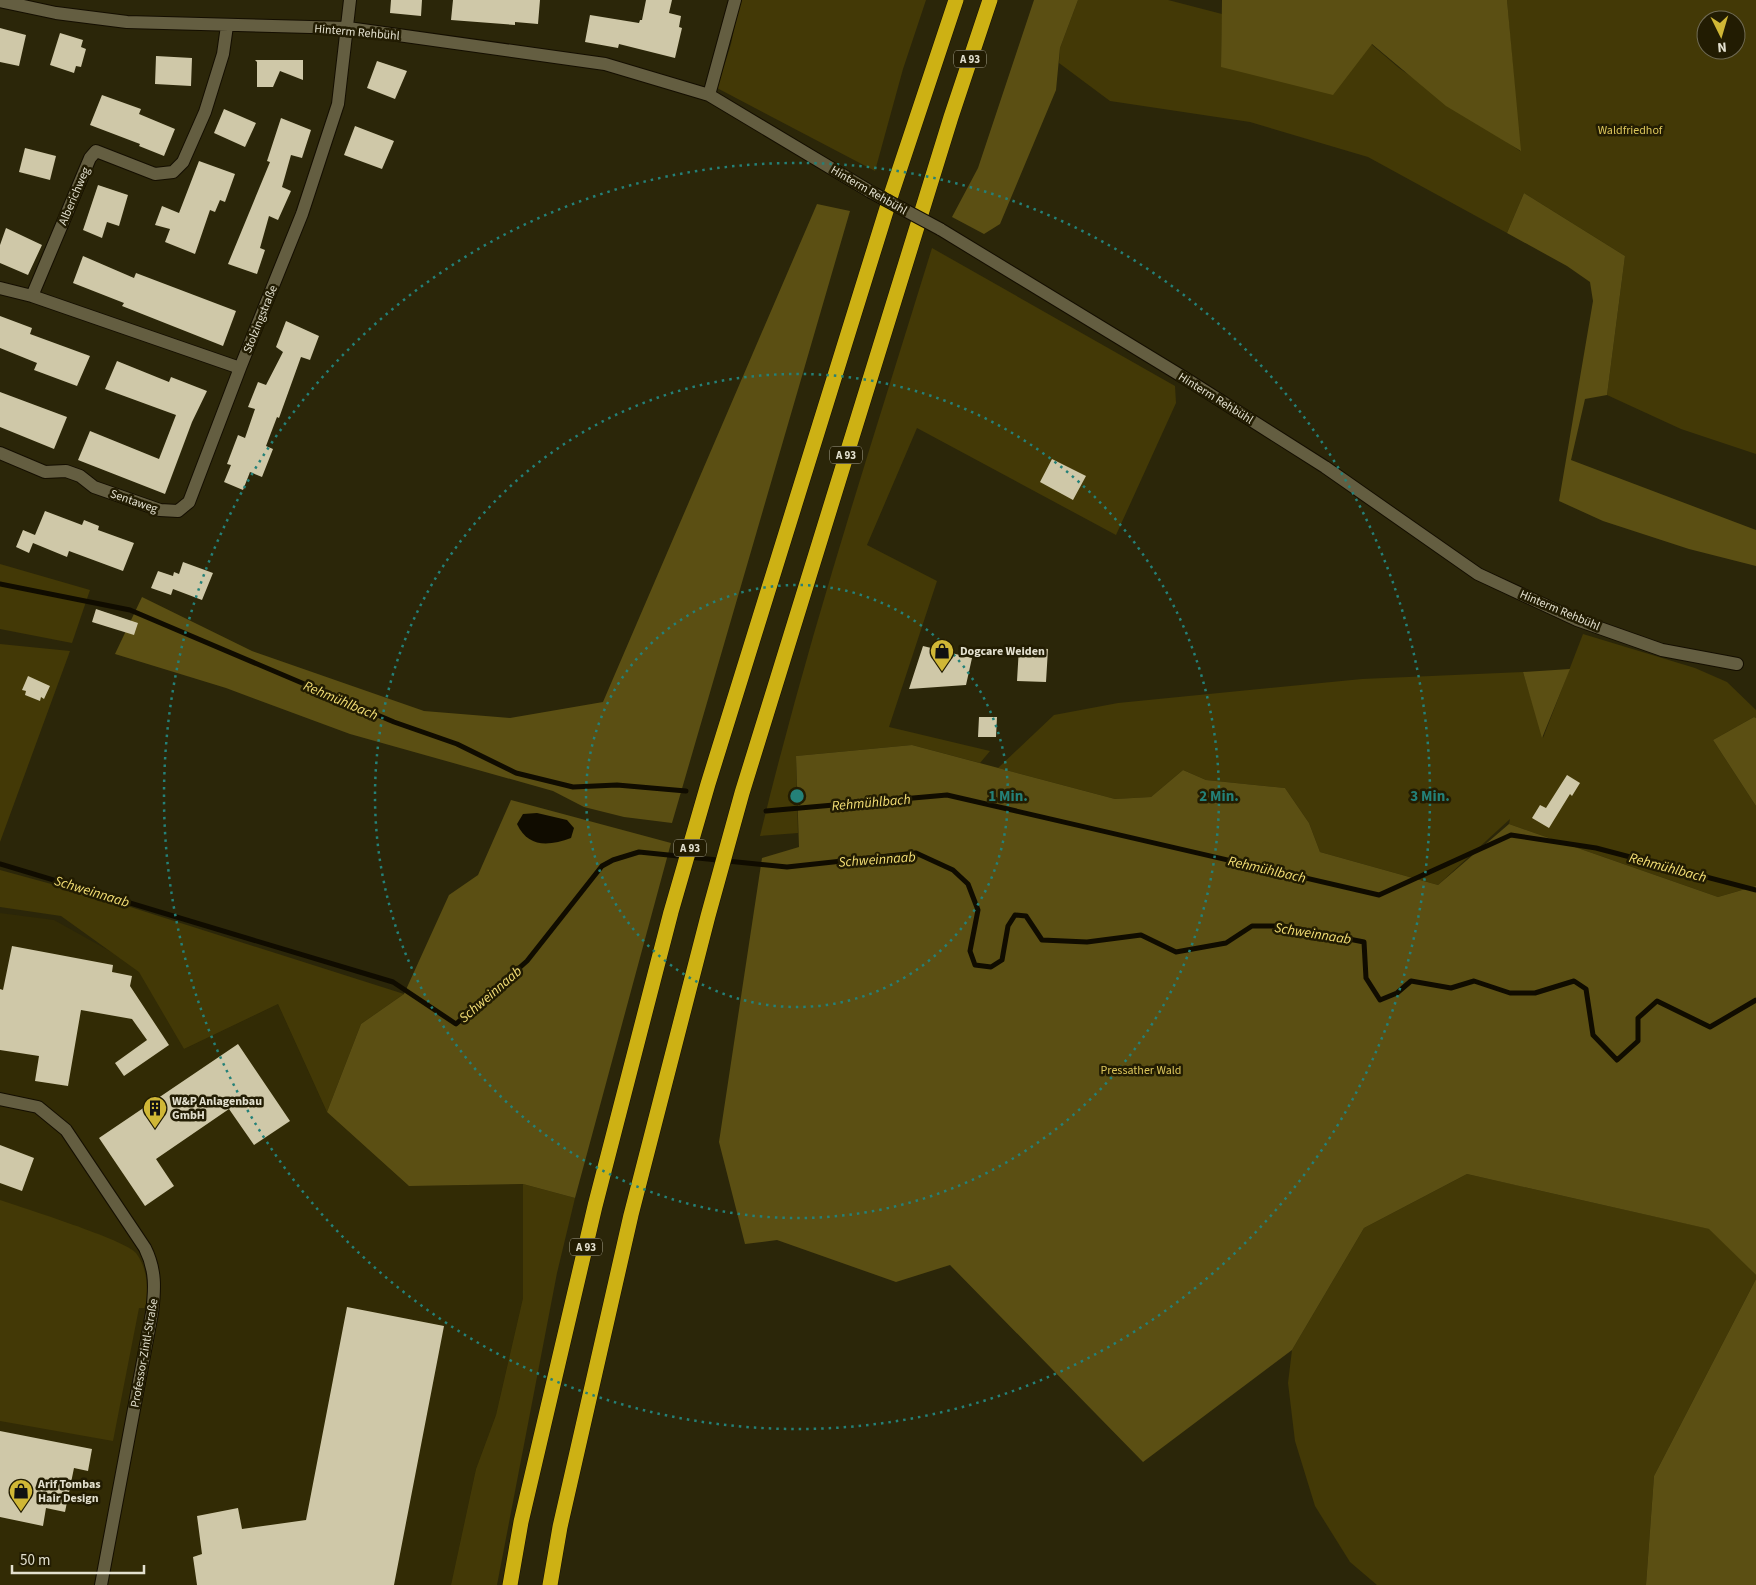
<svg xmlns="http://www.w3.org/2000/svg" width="1756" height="1585" font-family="'Source Sans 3',sans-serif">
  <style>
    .built { fill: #322b05 }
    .green { fill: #433906; fill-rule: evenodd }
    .forest { fill: #5b4f13 }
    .water { fill: #100c00 }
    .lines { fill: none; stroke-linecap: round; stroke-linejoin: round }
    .stream { stroke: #100c00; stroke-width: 5 }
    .building { fill: #cfc8a8 }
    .minor-casing { stroke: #140e00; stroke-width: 14 }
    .highway-casing { stroke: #140e00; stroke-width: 16 }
    .minor { stroke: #645e41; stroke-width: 12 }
    .highway { stroke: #cdb114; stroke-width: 15 }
    .minor-bridge-casing { stroke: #140e00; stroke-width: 14; stroke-linecap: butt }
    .minor-bridge { stroke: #645e41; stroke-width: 12 }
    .ring { fill: none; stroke: #248178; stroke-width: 2.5; stroke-dasharray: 2.5 5 }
    .labels { text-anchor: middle; stroke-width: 5; stroke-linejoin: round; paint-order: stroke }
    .shield { fill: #221c02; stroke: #a9a592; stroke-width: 1 }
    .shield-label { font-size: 11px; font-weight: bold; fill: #e3e0cf }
    .street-label { font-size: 12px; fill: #e3e0cf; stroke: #221c02 }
    .park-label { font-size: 12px; fill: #dbc55b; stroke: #221c02 }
    .poi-label { font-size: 12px; font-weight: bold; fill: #e3e0cf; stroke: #221c02; text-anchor: start }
    .water-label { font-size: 14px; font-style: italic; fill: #f4df75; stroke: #221c02 }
    .centre { fill: #248178; stroke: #221c02; stroke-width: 2.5 }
    .ring-label { font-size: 15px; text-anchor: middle; font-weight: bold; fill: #248178; stroke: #221c02; stroke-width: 5; stroke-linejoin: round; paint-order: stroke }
  </style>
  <rect width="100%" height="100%" fill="#2b2609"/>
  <path class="built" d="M0,913l54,7 88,49 42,80 94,-45 49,108 82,74 114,-2v114l-27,117 -20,54 -25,116h-451z"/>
  <path class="green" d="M740,0h186l-23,69 -28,102 -158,-83 14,-44z
    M1078,0h90l54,14 -1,53 150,-23 28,24 121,83 -13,-151h249v454l-75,-25 -74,-34 18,-139 -101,-63 -17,40 -139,-76 -118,-35 -140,-21 -51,-38 1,-15zM1706,20h30v30h-30z
    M932,248l243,138 1,17 -60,132 -199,-107 -50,117 70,36 -48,146 101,24 -10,12 -68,-18 -116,11 2,77 -38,3c48,-199 112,-393 172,-588z
    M0,564l90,26 -18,53 -72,-14z
    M1583,634l112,34 32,14 29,28v8l-2,-1 -41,23 43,66v80l-38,11 -209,-73 1,-5 -72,66 -118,-33 -11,-29 -24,-35 -79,-8 -23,-10 -32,27 -36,2 -117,-31 56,-53 64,-12 244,-24 161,-7 20,66z
    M0,644l70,7 -70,191z
    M0,870l99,27 305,97 -43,30 -34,88 -49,-108 -94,45 -45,-77 -78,-56 -61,-9z
    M1467,1174l243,55 46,46v4l-102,197 -8,109h-269l-27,-23 -35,-56 -20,-65 -7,-58 4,-33 72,-122z
    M523,1184l52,14 -18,75 -60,312h-46l25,-116 20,-54 27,-117z
    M0,1200c23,8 126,40 136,53 12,16 12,35 10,55h-7l-26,133 -113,-20z"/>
  <path class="forest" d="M1034,0h44l-18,48 -4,42 -56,134 -16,10 -32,-17 26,-49z
    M1222,0h285l14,151 -75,-45 -74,-62 -39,51 -112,-28z
    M1524,193l101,63 -18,139 -22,4 -14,61 185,70v36l-67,-17 -86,-28 -44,-20 34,-200 -3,-19 -23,-16 -60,-33z
    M817,204l33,7 -178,612 -48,-6 -40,-10 -31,-16 -203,-57 -124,-46 -111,-34 27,-57 110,54 172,60 86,7 93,-16z
    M1570,669l-28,69 -19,-66z
    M1754,717l2,1v88l-43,-66z
    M912,745l203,54 36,-2 32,-27 23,10 79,8 24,35 11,29 118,33 71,-61 209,73 38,-11v389l-47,-46 -242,-55 -103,54 -72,122 -149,112 -193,-197 -54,17 -119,-42 -32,4 -26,-102 43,-284 37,-11 -3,-91z
    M511,800l160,43 -96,355 -52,-14 -114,2 -82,-74 34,-88 43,-30 45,-99 29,-20z
    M1756,1279v306h-110l8,-109z"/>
  <path class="water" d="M537,813l30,7 7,8 -3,10c-22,8 -43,10 -54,-14l6,-10z"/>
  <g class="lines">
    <path class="stream" d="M0,584l130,26 264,112 63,22 59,29 57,14 44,-2 69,6
      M766,811l181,-16 432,100 132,-60 85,13 160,42
      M0,864l393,118 63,42 71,-63 75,-95 11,-6 26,-8 148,15 129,-14 37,17 15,14 10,26 -8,41 5,14 16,2 11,-7 6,-34 7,-11 11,1 16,24 45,2 54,-7 35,17 50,-9 26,-17h31l81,16 2,36 14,22 17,-7 14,-12 40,7 23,-7 36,12h25l39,-12 12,8 7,46 24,25 21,-19v-23l19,-17 53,26 46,-27"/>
  </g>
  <path class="building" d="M391,0h31l-1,16 -31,-3z
    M453,0h87l-2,24 -23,-2v3l-64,-5z
    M646,0h26l-3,13 12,3 -2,11 3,1 -7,30 -56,-14 -1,4 -33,-6 5,-27 49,8 1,-3h2z
    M0,28l26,7 -7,31 -19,-4z
    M60,33l23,7 -2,7 5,2 -5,18 -5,-1 -2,7 -24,-8z
    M156,56l36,2 -1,28 -36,-2z
    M255,60h48v20l-23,-9 -7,16h-16v-25z
    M377,61l30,10 -12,28 -28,-11z
    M102,95l39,14 -2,5 36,15 -11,27 -25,-10 1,-2 -50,-19z
    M224,109l32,14 -11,24 -31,-14z
    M281,118l30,12 -9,28 -11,-3 -9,32 9,4 -13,29 -9,-4 -9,32 5,2 -8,24 -29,-10 42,-102 -3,-1z
    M355,126l39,15 -12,28 -38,-14z
    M25,148l31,8 -6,24 -31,-8z
    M199,161l36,13 -10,28 -5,-2 -5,12 -5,-2 -15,44 -30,-12 5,-13 -15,-4 7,-19 17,7z
    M98,185l30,10 -9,31 -12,-4 -5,16 -19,-8z
    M6,228l36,17 -14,30 -28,-12v-18z
    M83,256l51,22 2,-5 100,38 -13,35 -101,-40 2,-3 -51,-20z
    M0,316l32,12 -2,6 60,22 -13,30 -43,-16 3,-7 -37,-15z
    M286,321l33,15 -9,24 -9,-3 -22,61 -2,-1 -11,29 7,3 -11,28 -12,-5 -7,18 -19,-8 7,-17 -4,-1 11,-29 7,3 10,-29 -7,-2 10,-25 8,3 17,-33 -7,-5z
    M117,361l52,21 2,-5 36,14 -15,31 -27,72 -87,-34 12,-29 69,28 17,-44 -71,-26z
    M0,392l67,25 -13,32 -54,-22z
    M1052,459l34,17 -13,24 -33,-18z
    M45,511l37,14 2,-5 15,6 -1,4 36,13 -11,28 -54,-20 -2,6 -34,-14 -4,10 -13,-6 7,-17 12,5z
    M183,562l30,11 -11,27 -29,-11 -2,6 -20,-7 7,-17 15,5 1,-4 5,2z
    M96,609l42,14 -4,12 -42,-13z
    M923,646l49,12 -6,27 -57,4z
    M1019,647l29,2 -2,33 -29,-1z
    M28,676l22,10 -6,13 -3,-2 -1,4 -15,-6 1,-4 -4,-1z
    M979,717h18l-1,20h-18z
    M1567,775l13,8 -8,13 -2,-2 -21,34 -17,-10 8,-13 6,3z
    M12,946l101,19 -1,7 20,4 -2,10 39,59 -45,31 -9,-13 32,-23 -15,-21 -51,-9 -13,76 -33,-5 4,-25 -39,-6v-61l3,1z
    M238,1044l52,77 -36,24 -25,-36 -73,50 18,27 -29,20 -46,-68z
    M0,1145l34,13 -12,33 -22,-8z
    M347,1307l97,19 -50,259h-197l-4,-28 9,-3 -5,-38 41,-8 4,21 64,-9z
    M0,1431l92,18 -4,22 -14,-3 -9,44 -19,-4 -3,18 -43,-9z"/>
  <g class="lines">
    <g class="minor-casing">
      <path id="minor" d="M0,1l56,12 71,9 221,6 257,36 104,31 162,97
        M709,95l26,-95
        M940,229l248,151 137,87 153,107 99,46 85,30 75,14
        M0,288l32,8 208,72 62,-154 36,-110 12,-104
        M32,296l58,-138 6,-7 59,23 18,-2 10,-10 22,-50 18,-58 4,-28
        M0,453l45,19 21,-1 14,5 14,11 66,23 18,1 11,-9 51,-134
        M0,1099l38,8 28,23 79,118c11,22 10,41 7,65l-51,272"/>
    </g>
    <g class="highway-casing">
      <path id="highway" d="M510,1585l11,-63 74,-316 76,-294 37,-128 184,-592 64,-192
        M550,1585l10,-58 71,-312 77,-299 34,-123 209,-676 39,-117"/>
    </g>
    <use href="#minor" class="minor"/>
    <use href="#highway" class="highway"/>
    <g class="minor-bridge-casing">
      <path id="minor-bridge" d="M871,192l69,37"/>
    </g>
    <use href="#minor-bridge" class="minor-bridge"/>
  </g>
  <g class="ring">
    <circle cx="797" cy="796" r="211"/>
    <circle cx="797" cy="796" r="422"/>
    <circle cx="797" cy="796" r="633"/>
  </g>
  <defs>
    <g id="shop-pin" transform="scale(1.25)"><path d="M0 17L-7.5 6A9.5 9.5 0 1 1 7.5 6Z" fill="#d0b736" stroke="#221c02"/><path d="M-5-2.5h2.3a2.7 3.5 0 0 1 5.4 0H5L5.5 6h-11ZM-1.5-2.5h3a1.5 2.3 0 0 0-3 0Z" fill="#111"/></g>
    <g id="building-pin" transform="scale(1.25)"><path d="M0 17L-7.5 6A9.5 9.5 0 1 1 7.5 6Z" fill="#d0b736" stroke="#221c02"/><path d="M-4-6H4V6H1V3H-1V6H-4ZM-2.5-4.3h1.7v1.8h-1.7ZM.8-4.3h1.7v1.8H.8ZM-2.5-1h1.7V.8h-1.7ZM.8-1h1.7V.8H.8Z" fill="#111"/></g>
  </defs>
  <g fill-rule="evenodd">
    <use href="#shop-pin" x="942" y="651"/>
    <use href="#building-pin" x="155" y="1108"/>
    <use href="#shop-pin" x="21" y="1491"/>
  </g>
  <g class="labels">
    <g class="shield">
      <rect x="954" y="50.5" width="32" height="17" rx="4"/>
      <rect x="830" y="446.5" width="32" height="17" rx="4"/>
      <rect x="674" y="839.5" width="32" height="17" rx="4"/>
      <rect x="570" y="1238.5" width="32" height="17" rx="4"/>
    </g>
    <g class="shield-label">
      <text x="970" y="63">A 93</text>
      <text x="846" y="459">A 93</text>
      <text x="690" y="852">A 93</text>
      <text x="586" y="1251">A 93</text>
    </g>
    <g class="street-label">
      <text transform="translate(357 32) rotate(5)" y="4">Hinterm Rehbühl</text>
      <text transform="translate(869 190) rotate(30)" y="4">Hinterm Rehbühl</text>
      <text transform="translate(74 196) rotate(-67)" y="4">Alberichweg</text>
      <text transform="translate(260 319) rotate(-68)" y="4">Stolzingstraße</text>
      <text transform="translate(1216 398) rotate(32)" y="4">Hinterm Rehbühl</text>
      <text transform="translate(134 501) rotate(19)" y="4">Sentaweg</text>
      <text transform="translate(1560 610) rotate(23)" y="4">Hinterm Rehbühl</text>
      <text transform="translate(144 1353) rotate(-80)" y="4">Professor-Zintl-Straße</text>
    </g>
    <g class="park-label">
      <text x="1630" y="134">Waldfriedhof</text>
      <text x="1141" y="1074">Pressather Wald</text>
    </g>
    <g class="poi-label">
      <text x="960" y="655">Dogcare Weiden</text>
      <text x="172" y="1105">W&amp;P Anlagenbau<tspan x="172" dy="14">GmbH</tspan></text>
      <text x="38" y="1488">Arif Tombas<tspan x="38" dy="14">Hair Design</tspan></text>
    </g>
    <g class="water-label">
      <text transform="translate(341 700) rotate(23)" y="5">Rehmühlbach</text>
      <text transform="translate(871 802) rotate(-5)" y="5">Rehmühlbach</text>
      <text transform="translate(877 859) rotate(-4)" y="5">Schweinnaab</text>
      <text transform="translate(1668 867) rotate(15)" y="5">Rehmühlbach</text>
      <text transform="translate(1267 869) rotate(13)" y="5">Rehmühlbach</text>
      <text transform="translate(92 891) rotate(17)" y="5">Schweinnaab</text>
      <text transform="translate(1313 933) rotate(9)" y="5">Schweinnaab</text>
      <text transform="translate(490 994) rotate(-41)" y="5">Schweinnaab</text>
    </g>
  </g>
  <circle cx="797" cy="796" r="8" class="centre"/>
  <g class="ring-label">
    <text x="1008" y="801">1 Min.</text>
    <text x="1219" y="801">2 Min.</text>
    <text x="1430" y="801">3 Min.</text>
  </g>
  <g transform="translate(1721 35) rotate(175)"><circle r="24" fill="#221c02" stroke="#6f6a54"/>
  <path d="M0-4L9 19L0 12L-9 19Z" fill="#d0b736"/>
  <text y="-8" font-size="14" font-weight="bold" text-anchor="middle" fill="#e3e0cf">N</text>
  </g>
  <path d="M12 1565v8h132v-8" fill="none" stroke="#e3e0cf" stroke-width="2.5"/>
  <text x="20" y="1565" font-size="15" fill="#e3e0cf" stroke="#221c02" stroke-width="4" paint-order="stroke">50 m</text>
</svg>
